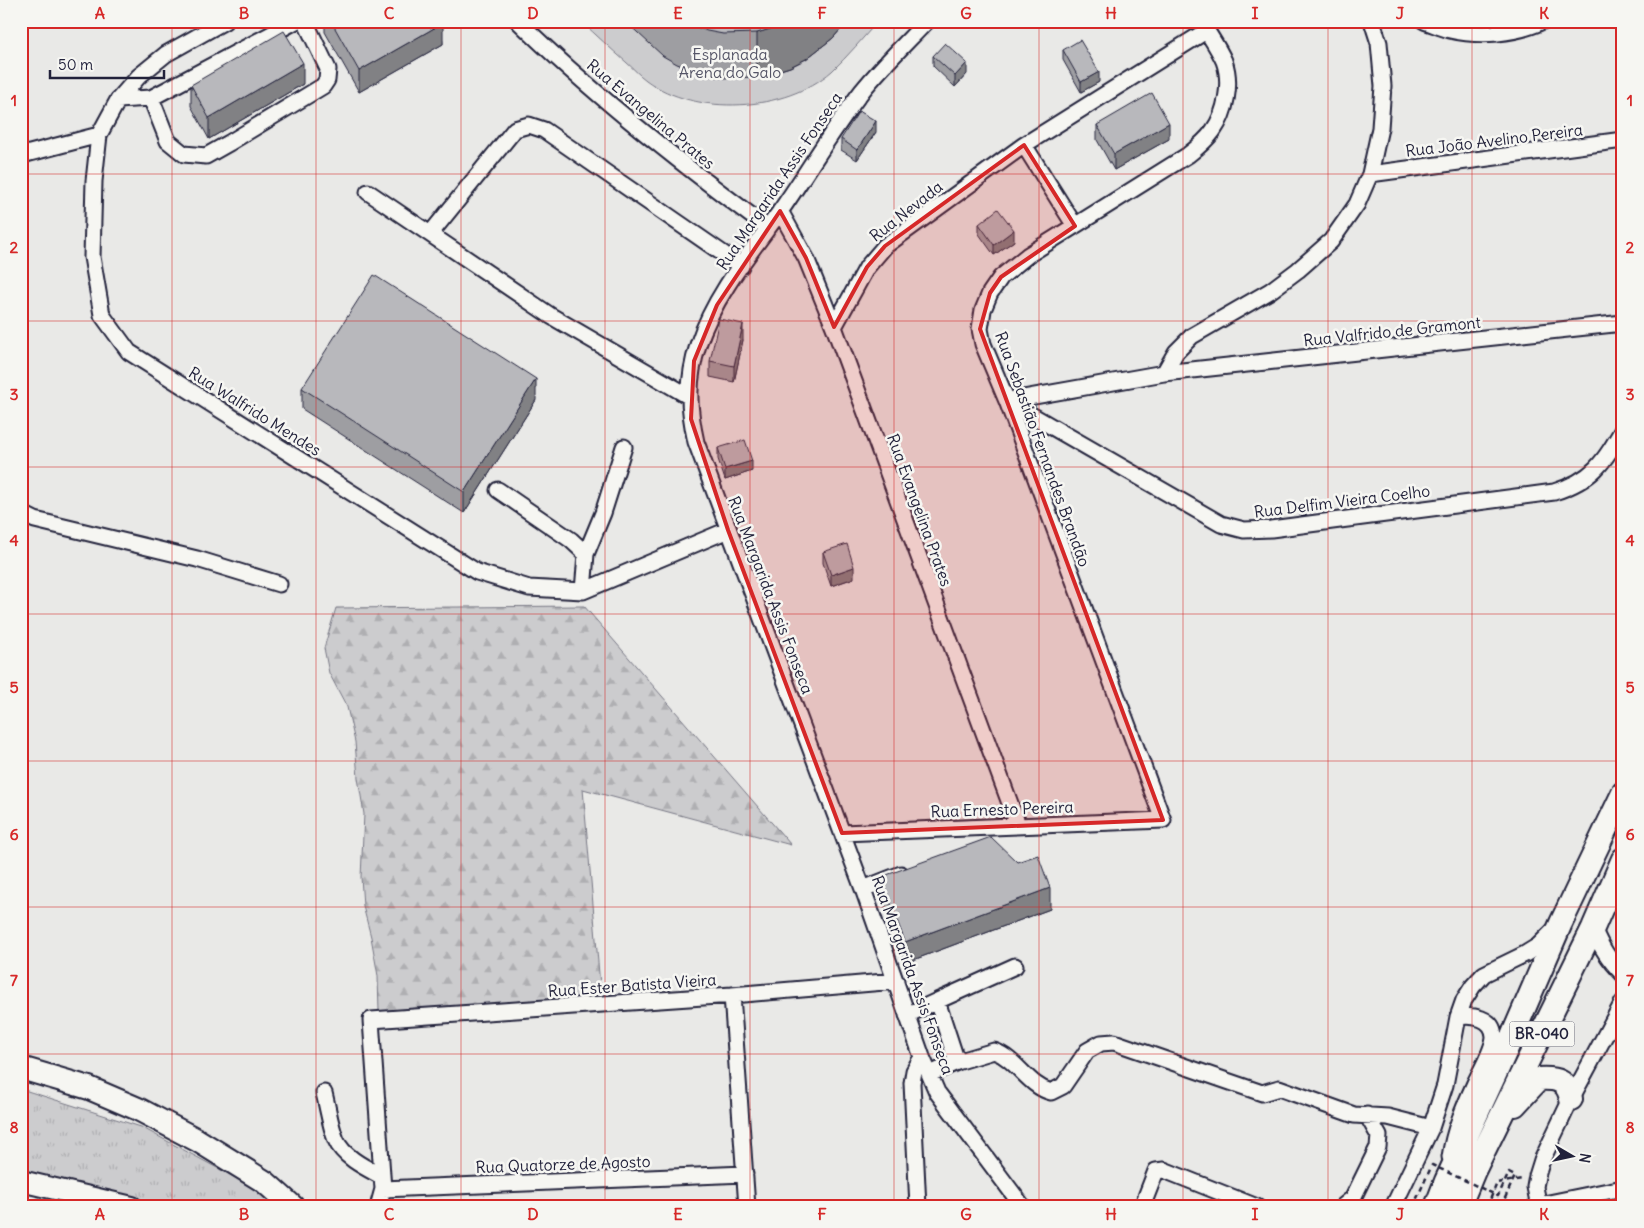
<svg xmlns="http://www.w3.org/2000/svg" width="1644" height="1228" font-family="Delius,sans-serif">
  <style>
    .grass { fill: url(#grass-tufts); stroke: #777784 }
    .forest { fill: url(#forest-firs); stroke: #777784 }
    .park { fill: #ccccce; stroke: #777784 }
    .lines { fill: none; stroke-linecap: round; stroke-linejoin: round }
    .minor-casing { stroke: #22223b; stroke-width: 19 }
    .major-casing { stroke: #22223b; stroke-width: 24 }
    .highway-casing { stroke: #22223b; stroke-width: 26 }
    .path { stroke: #22223b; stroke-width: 2.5; stroke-dasharray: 5 4; stroke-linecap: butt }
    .minor { stroke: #f6f6f2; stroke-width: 15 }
    .major { stroke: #f6f6f2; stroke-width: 20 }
    .highway { stroke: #f6f6f2; stroke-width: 22 }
    .path-bridge { stroke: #22223b; stroke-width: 2.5; stroke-dasharray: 5 4; stroke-linecap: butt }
    .wall { fill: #9e9ea2; stroke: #22223b }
    .shaded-wall { fill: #818184; stroke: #22223b }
    .building { fill: #b8b8bc; stroke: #22223b }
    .marked { fill: #d62828; fill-opacity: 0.2; stroke: #d62828; stroke-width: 4; stroke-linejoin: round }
    .grid { fill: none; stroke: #d62828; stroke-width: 1; stroke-opacity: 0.55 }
    .labels { text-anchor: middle; stroke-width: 5; stroke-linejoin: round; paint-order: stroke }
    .shield { fill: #f6f6f2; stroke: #626272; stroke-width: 1 }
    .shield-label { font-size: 15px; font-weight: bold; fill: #22223b }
    .park-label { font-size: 16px; fill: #555567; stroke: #f6f6f2 }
    .street-label { font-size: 16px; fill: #22223b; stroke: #f6f6f2 }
    .neatline { fill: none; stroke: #d62828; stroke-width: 2 }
    .grid-label { font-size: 16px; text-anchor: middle; font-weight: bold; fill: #d62828 }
  </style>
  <defs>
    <pattern id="grass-tufts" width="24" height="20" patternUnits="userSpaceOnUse" patternTransform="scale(1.25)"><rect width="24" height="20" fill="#ccccce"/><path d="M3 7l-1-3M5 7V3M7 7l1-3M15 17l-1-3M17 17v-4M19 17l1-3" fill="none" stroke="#afafb2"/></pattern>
    <pattern id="forest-firs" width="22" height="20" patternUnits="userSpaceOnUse" patternTransform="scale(1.25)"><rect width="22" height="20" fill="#ccccce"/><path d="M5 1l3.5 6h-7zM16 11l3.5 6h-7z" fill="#afafb2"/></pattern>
  </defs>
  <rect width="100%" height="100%" fill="#e9e9e7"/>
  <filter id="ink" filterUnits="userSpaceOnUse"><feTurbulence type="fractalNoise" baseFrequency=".02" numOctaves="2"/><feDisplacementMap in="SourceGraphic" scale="10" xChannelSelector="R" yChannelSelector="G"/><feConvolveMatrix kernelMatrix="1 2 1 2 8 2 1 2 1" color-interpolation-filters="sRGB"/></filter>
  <g filter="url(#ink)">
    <path class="grass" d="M21,1089l120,38 119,64 21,16h-151l-109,-25z"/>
    <path class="forest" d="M584,606l207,239 -208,-56 18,208 -222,14 -1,-35 -7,-39 -8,-31 -2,-29 3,-63 -6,-36 -3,-36 -8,-35 -18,-34 -5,-25 12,-40z"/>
    <path class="park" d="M581,21h297c-15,17 -30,35 -46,50 -47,41 -136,46 -186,9 -7,-5 -13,-12 -20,-18 -15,-13 -30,-27 -45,-41z"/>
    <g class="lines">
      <g class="minor-casing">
        <path id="minor" d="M225,21l-59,33 -27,22 -21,24 -19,35 -5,46 -2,76 10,58 27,37 348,220 52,16 54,3 145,-61
          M518,21c78,76 163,143 250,207
          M927,21c-22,23 -45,45 -65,70 -30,39 -55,82 -83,122 -30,41 -65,83 -81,132 -11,35 -10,62 -2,97l167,447 59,168 15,35 86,115
          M1424,21c9,3 18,7 26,9 30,7 66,4 93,-9
          M151,98l17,43 16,13 22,2 23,-13 94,-57 4,-6 1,-11 -23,-48
          M118,100l33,-2 145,-77
          M1024,145l51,81
          M21,157l5,-3 73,-19
          M1370,174l253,-34
          M368,192l183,124 139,81
          M780,211l26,47 28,69 184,498
          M431,233l84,-104 14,-4 15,5 197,136
          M834,327l33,-60 18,-21 139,-101 182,-114
          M1164,373l459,-50
          M1007,401l214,123 23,6 27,-1 283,-37c39,-12 49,-29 69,-63
          M1007,401l157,-28 12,-21 16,-16 78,-45 28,-21 33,-29 26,-37 13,-30 10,-46 3,-42 -4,-43 -7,-22
          M498,490l73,50 15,14 -3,37
          M21,513l14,7 162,39 82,25
          M586,554l17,-41 21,-66
          M842,833l321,-13 -156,-419 -24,-57 -3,-15 3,-19 7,-17 11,-16 27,-22 160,-100c9,-7 18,-14 25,-24 13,-18 19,-48 11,-70 -6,-14 -16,-27 -23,-40
          M863,889l38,-15
          M1593,928c8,19 15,31 30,46
          M732,995l15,212
          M907,1015l30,-14
          M957,1062l-20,-61 78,-35
          M930,1074l27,-12 37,-11c23,8 34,35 57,41l12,-6 24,-35 14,-8 13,-1 148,51 17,-5 75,27 34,2 43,11
          M324,1093c4,15 6,32 12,47 7,17 30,28 45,36
          M1450,1157c4,-27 14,-50 25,-74 6,-13 19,-34 19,-47 -1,-19 -22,-21 -36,-19
          M383,1189l362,-15
          M1539,1205l84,-17
          M378,1207l5,-18 -12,-169 361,-25 164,-14
          M918,1207l-6,-124 2,-12 8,-14
          M1142,1207l14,-36 8,-1 93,37
          M1342,1207l11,-9 25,-51 1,-11 -12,-21
          M1393,1207l38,-79 14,-43 13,-68 6,-17 9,-14 11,-12 41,-20 13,-8 15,-15
          M1539,1207l-4,-20 2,-11 5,-16 29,-61 52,-97"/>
      </g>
      <g class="major-casing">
        <path id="major" d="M21,1181l111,26"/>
      </g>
      <g class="highway-casing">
        <path id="highway" d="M21,1068l68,20 49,21 59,31 68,42 28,25
          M1515,1105l24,-26c18,-1 28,1 32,20
          M1436,1207l10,-26 58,-126 57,-132 62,-130
          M1459,1207l15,-36 119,-243 30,-69"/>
      </g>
      <path class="path" d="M1487,1207l10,-24 25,-4"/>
      <use href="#minor" class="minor"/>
      <use href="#major" class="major"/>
      <use href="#highway" class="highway"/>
      <path class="path-bridge" d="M1413,1207l19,-42 66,31 11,-23 6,3 -14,31"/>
    </g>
    <path class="wall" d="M325,21h116l2,23 -84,48 -34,-60z
      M625,21h223l-15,17 -27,21 -16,8 -33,10 -34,1 -16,-3 -30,-11 -14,-8z
      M1063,50l36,32 -18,10 -18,-32z
      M933,56l34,18 -12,13 -22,-21z
      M303,84l-94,55 -18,-33v-21z
      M1097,125l72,14 -55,31 -17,-30z
      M876,132l-19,28 -16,-10v-11z
      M979,224l35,17 -20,14 -15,-21z
      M743,340l-9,42 -24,-5v-16z
      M302,388l234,12 -72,113 -162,-104z
      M718,448l34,23 -27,9 -7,-21z
      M823,552l31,26 -23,8 -8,-23z
      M881,877l169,32 -145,54 -24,-65z"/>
    <path class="shaded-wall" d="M794,21h54l-15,17 -27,21 -16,8 -33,10v-44z
      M443,23v21l-84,48v-21z
      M303,63v21l-94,55v-21z
      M967,63v11l-12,13v-11z
      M1099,72v10l-18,10v-10z
      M876,121v11l-19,28v-10z
      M1169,123v16l-55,31v-16z
      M1014,230v11l-20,14v-10z
      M743,324v16l-9,42v-16z
      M536,379v21l-72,113v-21z
      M752,461v10l-27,9v-11z
      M854,567v11l-23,8v-11z
      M1050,888v21l-145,54v-21z"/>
    <path class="building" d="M331,21h110l2,2 -84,48z
      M680,21h114l-4,2 -33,10 -34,1 -16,-3z
      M284,31l19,32 -94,55 -18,-33z
      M1080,40l19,32 -18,10 -18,-32z
      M945,43l22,20 -12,13 -22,-20z
      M1152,93l17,30 -55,31 -17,-29z
      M859,111l17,10 -19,29 -16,-11z
      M998,209l16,21 -20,15 -15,-21z
      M374,275l162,104 -72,113 -162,-104z
      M719,319l24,5 -9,42 -24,-5z
      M745,440l7,21 -27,8 -7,-21z
      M847,544l7,23 -23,8 -8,-23z
      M991,837l26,25 21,-7 12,33 -145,54 -24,-65z"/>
  </g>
  <path class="marked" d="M1024,145l51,81 -74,51 -11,16 -10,36 183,491 -321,13 -114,-303 -37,-111 3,-58 23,-56 63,-94 26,47 28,69 33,-60 18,-21z"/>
  <path class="grid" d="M172,21v1186M316,21v1186M461,21v1186M605,21v1186M750,21v1186M894,21v1186M1039,21v1186M1183,21v1186M1328,21v1186M1472,21v1186M21,174h1602M21,321h1602M21,467h1602M21,614h1602M21,761h1602M21,907h1602M21,1054h1602"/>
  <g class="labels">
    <rect class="shield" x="1509.5" y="1021.5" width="65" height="25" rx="4"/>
    <g class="shield-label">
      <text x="1542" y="1039">BR-040</text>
    </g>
    <g class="park-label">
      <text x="730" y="60">Esplanada<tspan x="730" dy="18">Arena do Galo</tspan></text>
    </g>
    <g class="street-label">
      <text transform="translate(651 114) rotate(40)" y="6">Rua Evangelina Prates</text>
      <text transform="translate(1494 140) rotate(-7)" y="6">Rua João Avelino Pereira</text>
      <text transform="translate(779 181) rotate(-56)" y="6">Rua Margarida Assis Fonseca</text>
      <text transform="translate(906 211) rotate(-38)" y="6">Rua Nevada</text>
      <text transform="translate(1392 331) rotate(-6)" y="6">Rua Valfrido de Gramont</text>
      <text transform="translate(255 411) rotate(32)" y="6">Rua Walfrido Mendes</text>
      <text transform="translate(1043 449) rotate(70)" y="6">Rua Sebastião Fernandes Brandão</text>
      <text transform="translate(1342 501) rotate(-7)" y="6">Rua Delfim Vieira Coelho</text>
      <text transform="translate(920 510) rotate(70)" y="6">Rua Evangelina Prates</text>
      <text transform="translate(771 595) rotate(69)" y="6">Rua Margarida Assis Fonseca</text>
      <text transform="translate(1002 809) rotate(-2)" y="6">Rua Ernesto Pereira</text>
      <text transform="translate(913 975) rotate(70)" y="6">Rua Margarida Assis Fonseca</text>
      <text transform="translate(632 985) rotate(-4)" y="6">Rua Ester Batista Vieira</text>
      <text transform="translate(563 1164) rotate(-2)" y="6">Rua Quatorze de Agosto</text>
    </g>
  </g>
  <rect width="1644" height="1228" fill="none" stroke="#f6f6f2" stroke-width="55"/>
  <g transform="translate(1572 1156) rotate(99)" stroke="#f6f6f2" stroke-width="4" paint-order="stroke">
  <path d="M0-4L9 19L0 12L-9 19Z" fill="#22223b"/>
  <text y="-8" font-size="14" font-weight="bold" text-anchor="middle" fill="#22223b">N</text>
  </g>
  <path d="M50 70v8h114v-8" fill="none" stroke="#22223b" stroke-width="2.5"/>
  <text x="58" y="70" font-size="15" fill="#22223b" stroke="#f6f6f2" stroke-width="4" paint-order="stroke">50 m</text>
  <rect x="28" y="28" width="1588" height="1172" class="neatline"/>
  <g class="grid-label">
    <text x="100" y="19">A</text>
    <text x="244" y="19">B</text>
    <text x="389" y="19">C</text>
    <text x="533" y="19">D</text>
    <text x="678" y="19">E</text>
    <text x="822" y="19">F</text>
    <text x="966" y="19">G</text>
    <text x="1111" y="19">H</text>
    <text x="1255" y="19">I</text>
    <text x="1400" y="19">J</text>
    <text x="1544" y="19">K</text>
    <text x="14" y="106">1</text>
    <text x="1630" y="106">1</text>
    <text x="14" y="253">2</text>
    <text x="1630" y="253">2</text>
    <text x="14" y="400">3</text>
    <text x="1630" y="400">3</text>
    <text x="14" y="546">4</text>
    <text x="1630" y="546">4</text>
    <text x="14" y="693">5</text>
    <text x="1630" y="693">5</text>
    <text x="14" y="840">6</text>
    <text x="1630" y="840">6</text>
    <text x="14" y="986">7</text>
    <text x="1630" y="986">7</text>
    <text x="14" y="1133">8</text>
    <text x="1630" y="1133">8</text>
    <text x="100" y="1220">A</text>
    <text x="244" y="1220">B</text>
    <text x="389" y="1220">C</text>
    <text x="533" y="1220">D</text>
    <text x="678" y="1220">E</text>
    <text x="822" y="1220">F</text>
    <text x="966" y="1220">G</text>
    <text x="1111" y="1220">H</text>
    <text x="1255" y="1220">I</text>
    <text x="1400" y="1220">J</text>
    <text x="1544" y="1220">K</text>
  </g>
</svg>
